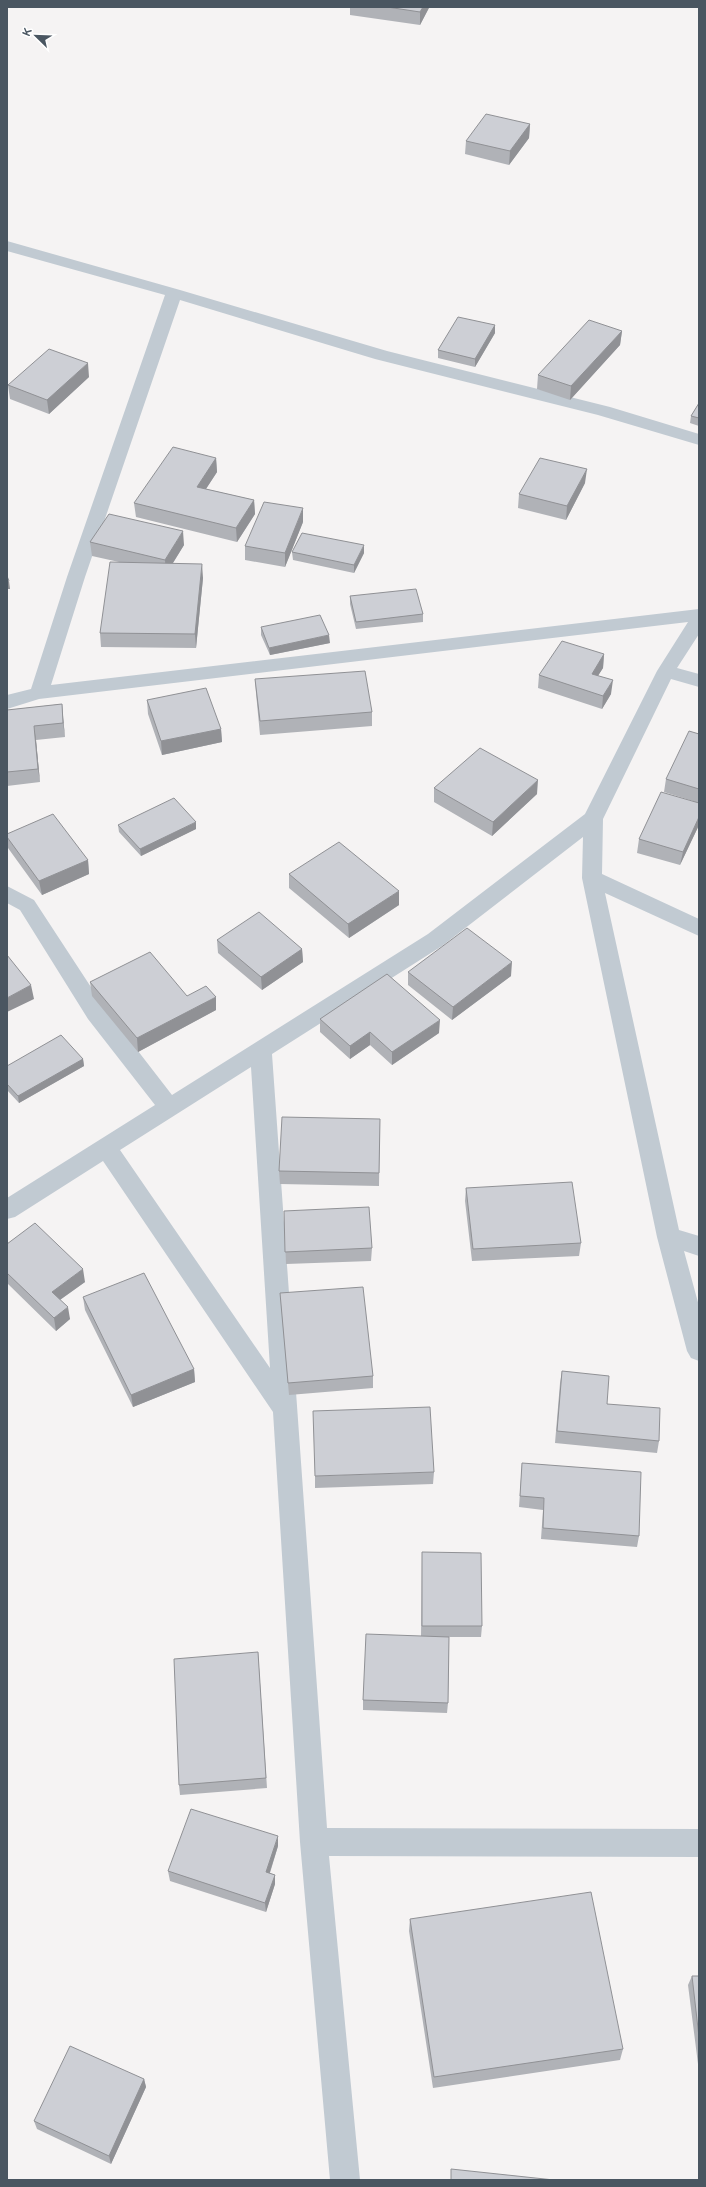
<svg xmlns="http://www.w3.org/2000/svg" width="706" height="2187" font-family="'Varela Round',sans-serif">
  <style>
    .lines { fill: none; stroke-linecap: round; stroke-linejoin: round }
    .minor { fill: #c1cad2; fill-rule: evenodd }
    .wall { fill: #b0b2b7 }
    .shaded-wall { fill: #909195 }
    .building { fill: #cdcfd5; stroke: #909195 }
  </style>
  <rect width="100%" height="100%" fill="#f5f3f3"/>
  <g class="lines">
    <path class="minor" d="M7,241l173,49 207,61 223,56 89,27v11l-101,-30 -223,-56 -195,-59 -95,277 -34,108 648,-76v25l-22,34 22,6v13l-28,-8 -68,140 -1,55 97,45v17l-94,-43 74,337 20,6v20l-15,-5 15,55v55l-8,-3 -4,-7 -30,-114 -75,-359 1,-41 -141,109 -170,108 55,774 372,1v28l-370,-1 31,324h-30l-30,-338 -27,-430 -170,-251 -88,56 -8,2v-21l148,-93 -67,-86 -68,-109 -13,-7v-17l27,14 70,107 68,88 256,-161 157,-120 72,-143 31,-49 -649,77 -32,10v-14l24,-6 36,-112 98,-282 -158,-44zM251,1067l19,301 -150,-218z"/>
  </g>
  <path class="wall" d="M350,7h79l-9,18 -70,-10z
    M530,124l-1,14 -20,27 -44,-11 1,-13z
    M495,325v8l-20,34 -37,-9v-8z
    M622,331l-2,14 -50,55 -33,-11 1,-14z
    M89,377l-40,37 -39,-15 -2,-14z
    M699,403v23l-9,-3 1,-7z
    M216,458l1,14 -11,17 48,11 1,14 -18,28 -101,-25 -2,-14z
    M585,483l-19,37 -48,-12 1,-14z
    M303,522l-18,45 -40,-7v-14z
    M90,542l94,3 -11,18 30,15 -7,70 -95,-1 -1,-14 19,-71 -27,-6z
    M292,552l72,1 -10,20 -61,-13z
    M350,596l73,18v8l-67,7 -6,-25z
    M261,627l69,16 -60,12 -9,-20z
    M604,654l-1,14 -5,7 13,19 -9,15 -64,-21 1,-13z
    M255,679l117,33v14l-112,9 -4,-42z
    M147,700l74,29 1,13 -60,13 -14,-41z
    M62,704l3,33 -29,3 4,42 -33,4v-76z
    M699,734v91l-19,40 -43,-12 2,-14 54,-38 -29,-9 2,-13z
    M434,788l103,6 -45,42 -58,-34z
    M118,825l78,4 -55,27 -22,-24z
    M7,834l81,26 1,14 -47,21 -34,-47 -1,-5z
    M289,874l110,31 -50,33 -60,-50z
    M217,940l85,9 1,13 -41,28 -44,-37z
    M408,972l103,4 -59,44 -44,-35z
    M90,982l97,14 29,14 -78,42 -46,-56z
    M320,1019l119,14 -47,32 -22,-20 -20,14 -30,-27z
    M83,1059l1,7 -65,37 -12,-13v-24z
    M380,1119l-1,67 -99,-2 -1,-13z
    M466,1188l115,55 -2,13 -107,5 -7,-60z
    M284,1211l88,37 -1,13 -85,3z
    M7,1244l78,38 -25,18 10,19 -14,12 -49,-48z
    M280,1293l93,83v12l-84,7z
    M83,1297l111,72 1,13 -62,25 -48,-97z
    M562,1371l97,70 -2,12 -102,-10 5,-60z
    M522,1463l117,73 -2,11 -96,-8 2,-29 -24,-3z
    M434,1472l-1,12 -118,4v-12z
    M422,1552l60,74 -1,11h-32l-1,66 -1,10 -84,-3v-10l58,-64z
    M258,1652l9,136 -87,7 -1,-10z
    M278,1846l-8,27 5,2v9l-9,28 -96,-31 -2,-10z
    M410,1919l213,130 -3,11 -187,28 -24,-157z
    M692,1976h7v88h-1l-10,-79z
    M144,2079l2,8 -35,77 -74,-35 -3,-8z"/>
  <path class="shaded-wall" d="M423,7h6v1l-9,17v-13z
    M530,124l-1,14 -20,27 1,-14z
    M495,325v8l-20,34v-8z
    M622,331l-2,14 -50,55 1,-14z
    M88,363l1,14 -40,37 -2,-14z
    M216,458l1,14 -19,29 -1,-14z
    M587,469l-2,14 -19,37 1,-14z
    M254,500l1,14 -18,28 -1,-14z
    M303,508v14l-18,45v-14z
    M183,531l1,14 -18,29 -1,-14z
    M364,545v8l-10,20v-8z
    M202,564l1,14 -7,70 -1,-14z
    M9,581l1,8h-3v-7z
    M329,635l1,8 -60,12 -1,-7z
    M604,654l-1,14 -12,19 1,-13z
    M613,680l-2,14 -9,15 1,-13z
    M62,704l1,14 2,19 -2,-14z
    M34,726l2,14 4,42 -2,-13z
    M221,729l1,13 -60,13 -1,-14z
    M538,780l-1,14 -45,42 1,-14z
    M699,817v8l-19,40 3,-13z
    M196,822v7l-55,27 -1,-7z
    M88,860l1,14 -47,21 -3,-14z
    M399,891v14l-50,33 -1,-14z
    M302,949l1,13 -41,28 -1,-13z
    M512,962l-1,14 -59,44 1,-13z
    M31,985l3,14 -27,13v-14z
    M216,997v13l-78,42 -1,-14z
    M440,1020l-1,13 -47,32v-13z
    M370,1032v13l-20,14v-13z
    M83,1059l1,7 -65,37 -1,-7z
    M83,1269l2,13 -31,22 -2,-12z
    M68,1307l2,12 -14,12 -2,-13z
    M194,1369l1,13 -62,25 -2,-12z
    M278,1836v10l-11,35 -1,-9z
    M275,1875v9l-9,28 -1,-9z
    M144,2079l2,8 -35,77 -2,-8z"/>
  <path class="building" d="M387,7h36l-3,5z
    M486,114l44,10 -20,27 -44,-10z
    M458,317l37,8 -20,34 -37,-9z
    M589,320l33,11 -51,55 -33,-11z
    M49,349l39,14 -41,37 -39,-15z
    M699,403v15l-8,-2z
    M173,447l43,11 -19,29 57,13 -18,28 -102,-25z
    M540,458l47,11 -20,37 -48,-12z
    M264,502l39,6 -18,45 -40,-7z
    M109,514l74,17 -18,29 -75,-18z
    M302,533l62,12 -10,20 -62,-13z
    M110,562l92,2 -7,70 -95,-1z
    M7,576l2,5 -2,1z
    M416,589l7,25 -67,8 -6,-26z
    M320,615l9,20 -60,13 -8,-21z
    M562,641l42,13 -12,20 21,6 -10,16 -64,-21z
    M365,671l7,41 -112,9 -5,-42z
    M206,688l15,41 -60,12 -14,-41z
    M62,704l1,19 -29,3 4,43 -31,3v-62z
    M689,731l10,3v55l-33,-10z
    M480,748l58,32 -45,42 -59,-34z
    M661,792l38,11v14l-16,35 -44,-13z
    M174,798l22,24 -56,27 -22,-24z
    M53,814l35,46 -49,21 -32,-44v-3z
    M339,842l60,49 -51,33 -59,-50z
    M259,912l43,37 -41,28 -44,-37z
    M467,928l45,34 -59,45 -45,-35z
    M150,952l37,44 19,-10 10,11 -79,41 -47,-56z
    M7,955l24,30 -24,13z
    M387,974l53,46 -48,32 -22,-20 -20,14 -30,-27z
    M61,1035l22,24 -65,37 -11,-12v-18z
    M282,1117l98,2 -1,54 -100,-2z
    M572,1182l9,61 -108,6 -7,-61z
    M369,1207l3,41 -87,4 -1,-41z
    M35,1223l48,46 -31,23 16,15 -14,11 -47,-45v-29z
    M144,1273l50,96 -63,26 -48,-98z
    M363,1287l10,89 -85,7 -8,-90z
    M562,1371l47,5 -2,28 53,4 -1,33 -102,-10z
    M430,1407l4,65 -119,4 -2,-65z
    M522,1463l119,9 -2,64 -96,-8 1,-30 -24,-2z
    M422,1552l59,1 1,73h-60z
    M366,1634l83,3 -1,66 -85,-3z
    M258,1652l8,126 -87,7 -5,-126z
    M191,1809l87,27 -12,36 9,3 -10,28 -97,-32z
    M591,1892l32,157 -189,28 -24,-158z
    M692,1976h7v61z
    M70,2046l74,33 -35,77 -75,-35z
    M451,2169l103,11h-103z"/>
  <rect width="706" height="2187" fill="none" stroke="#4a5661" stroke-width="16"/>
  <g transform="translate(36 36) rotate(293)" stroke="#ffffff" stroke-width="3" paint-order="stroke">
  <path d="M0-3L7 15L0 10L-7 15Z" fill="#4a5661"/>
  <text y="-6" font-size="11" font-weight="bold" text-anchor="middle" fill="#4a5661">K</text>
  </g>
</svg>
